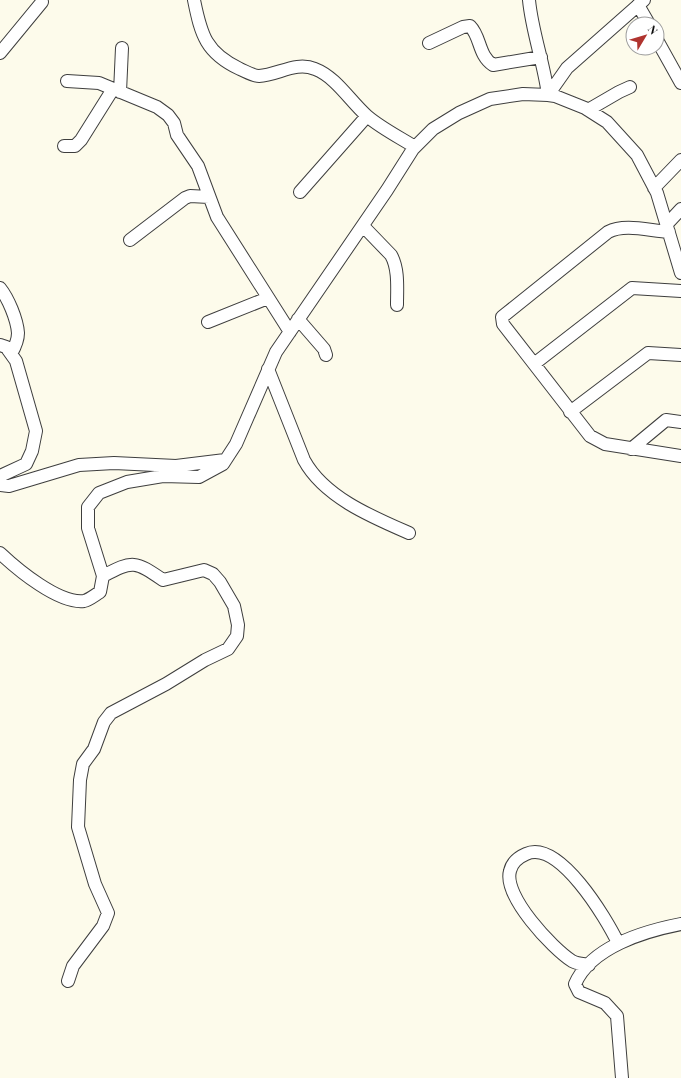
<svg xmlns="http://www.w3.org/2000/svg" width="681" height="1078" font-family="'Playfair Display',serif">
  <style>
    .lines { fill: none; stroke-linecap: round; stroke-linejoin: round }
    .street-casing { stroke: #3e3e3e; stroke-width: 14 }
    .street { stroke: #fff; stroke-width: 12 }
  </style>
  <rect width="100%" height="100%" fill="#fdfbeb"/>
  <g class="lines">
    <g class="street-casing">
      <path id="street" d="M194,0c7,35 12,53 46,69 5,2 13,7 19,7 19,-1 37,-15 56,-7 21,8 35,32 52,47 14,12 32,21 48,31
        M529,0c3,32 15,63 19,95
        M638,5l11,19
        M657,40l24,43
        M429,43l34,-16 7,-1c11,11 8,29 23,39l48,-8
        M0,53l42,-51
        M67,81l32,2 58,24 11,8 6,8 3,12 21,31 19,51 73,115
        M120,92l2,-44
        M548,95l19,-27 77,-68
        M588,110l31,-18 11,-5
        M64,146h11l6,-6 32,-51
        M654,188l27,-28
        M300,192l67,-76
        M667,224l14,-15
        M363,226l28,29c8,14 6,34 6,50
        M669,232c-19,-1 -44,-9 -61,0l-101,81 -5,4 1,7 87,112 15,8 76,12
        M130,240l55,-42 5,-2 19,1
        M0,288c8,10 17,31 18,45 0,8 -3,14 -7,21
        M298,319l26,30 2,6
        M208,322l60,-24
        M0,345l6,2 10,14 20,70 -4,20 -6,13 -26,12
        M534,364l98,-76 49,3
        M268,369l36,91c20,37 68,57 105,73
        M570,412l78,-59 33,2
        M631,449l35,-29 15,2
        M0,485l9,1 70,-21 35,-2 62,3 49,-6
        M0,553c18,17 59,51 84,48 5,-1 11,-6 16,-9l3,-16 -15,-48v-21l11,-14 28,-11 36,-6 36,1 24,-13 13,-20 40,-92 111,-162 26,-41 20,-20 26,-16 31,-14 33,-5 25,1 7,1 30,12 22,14 30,33 20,38 24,80
        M589,965c-5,-1 -12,-1 -17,-4 -20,-13 -69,-65 -62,-90 2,-9 9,-14 16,-17 33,-15 80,64 92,89
        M68,981l5,-15 30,-40 5,-13 -13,-29 -17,-57 2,-47 3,-16 11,-15 10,-27 7,-9 55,-29 39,-24 23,-11 9,-13 1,-11 -4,-19 -14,-24 -7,-8 -9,-4 -41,10c-28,-19 -30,-20 -60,-4
        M622,1078l-5,-62 -12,-13 -26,-11 -4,-8c16,-37 70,-53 106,-60"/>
    </g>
    <use href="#street" class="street"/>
  </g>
  <g transform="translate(645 36) rotate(52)"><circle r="19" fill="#ffffff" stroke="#9d9d9d"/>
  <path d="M0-3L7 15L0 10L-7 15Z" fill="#b0342f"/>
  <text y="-6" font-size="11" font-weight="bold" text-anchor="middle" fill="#0b0b0b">N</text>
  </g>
</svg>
